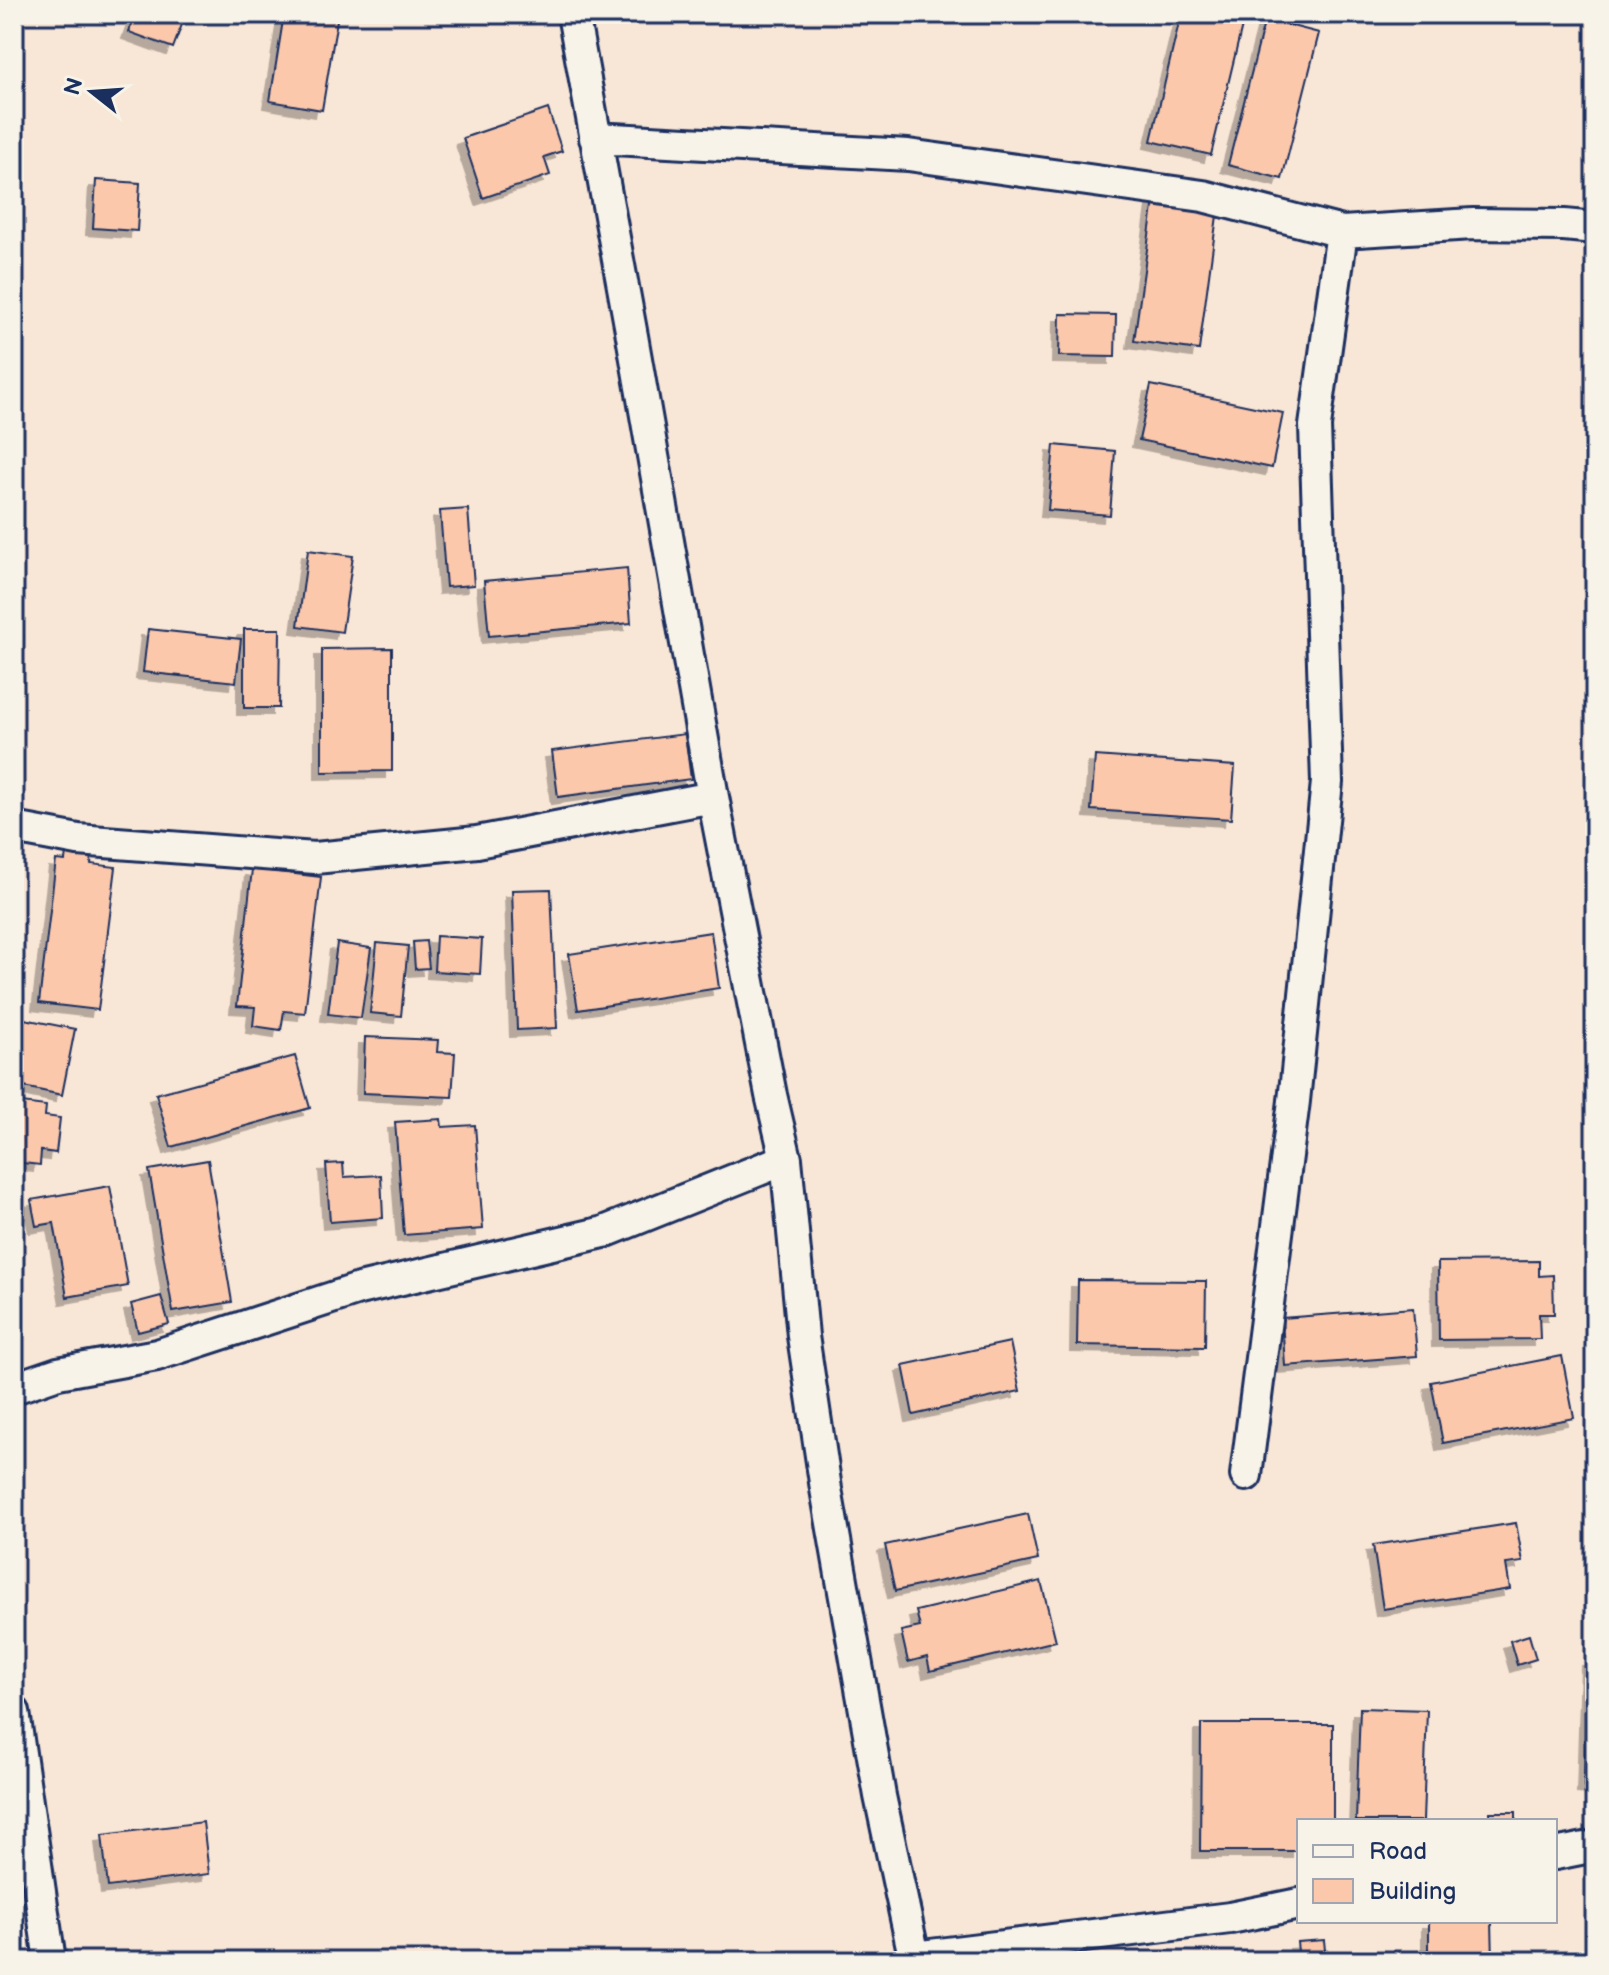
<svg xmlns="http://www.w3.org/2000/svg" width="1609" height="1975" font-family="'Balsamiq Sans',sans-serif">
  <defs>
    <filter id="shadow"><feDropShadow dx="-7" dy="7" stdDeviation="0" flood-color="#0004"/></filter>
  </defs>
  <rect width="100%" height="100%" fill="#f8e6d6"/>
  <filter id="ink" filterUnits="userSpaceOnUse"><feTurbulence type="fractalNoise" baseFrequency=".0125" numOctaves="2"/><feDisplacementMap in="SourceGraphic" scale="16" xChannelSelector="R" yChannelSelector="G"/><feConvolveMatrix kernelMatrix="1 2 1 2 8 2 1 2 1" color-interpolation-filters="sRGB"/></filter>
  <g filter="url(#ink)">
    <!-- building -->
    <path fill="#fbc8ab" stroke="#1b2f5e" stroke-width="2" filter="url(#shadow)" d="M135,14H186L173,48L129,32Z
      M284,14H338L322,110L270,101Z
      M1181,14H1190L1242,26L1211,155L1151,141Z
      M1217,14H1248L1245,23Z
      M1265,19L1319,33L1282,179L1228,165Z
      M548,109L562,151L544,157L550,175L483,198L463,138Z
      M96,180L140,183L137,231L93,228Z
      M1154,200L1218,208L1199,350L1134,341Z
      M1060,314L1116,315L1115,357L1059,356Z
      M1151,385L1283,413L1272,468L1139,440Z
      M1054,445L1115,451L1110,515L1048,510Z
      M468,509L474,585L446,587L440,511Z
      M308,550L353,556L342,632L298,626Z
      M627,568L631,623L489,636L484,581Z
      M148,629L241,639L236,682L143,672Z
      M244,629H280L279,708H244Z
      M14,633L23,636L15,669L14,668Z
      M392,648V771L322,772V649Z
      M685,734L691,779L558,797L552,751Z
      M1095,756L1235,766L1231,819L1091,810Z
      M66,853L92,856L91,864L116,867L98,1010L39,1003L56,860L65,861Z
      M252,869L321,877L305,1013L284,1011L281,1030L253,1026L255,1007L237,1006Z
      M551,889L557,1028L517,1030L512,890Z
      M711,932L719,988L578,1010L569,954Z
      M436,936L482,939L480,974L434,971Z
      M426,941L429,968L415,969L413,942Z
      M337,943L371,948L361,1018L328,1014Z
      M377,943L408,946L401,1016L370,1013Z
      M14,1017L75,1029L62,1095L14,1085Z
      M365,1037L438,1040L437,1052L455,1053L452,1097L363,1093Z
      M295,1056L310,1108L171,1147L156,1094Z
      M14,1102L46,1106L45,1116L60,1118L56,1153L41,1151L40,1165L14,1162Z
      M441,1119L442,1127L475,1125L483,1229L404,1235L395,1122Z
      M208,1160L232,1302L173,1312L149,1170Z
      M343,1163L344,1177L381,1175L383,1218L330,1222L326,1164Z
      M110,1186L128,1286L67,1297L54,1223L36,1226L31,1200Z
      M1539,1261V1276L1553,1275L1554,1314H1539L1540,1339L1439,1340L1438,1262Z
      M1078,1280L1206,1281L1205,1347L1077,1345Z
      M161,1296L169,1324L138,1332L131,1304Z
      M1413,1308L1417,1356L1285,1366L1282,1318Z
      M1010,1342L1020,1391L913,1415L903,1365Z
      M1562,1356L1574,1418L1443,1443L1431,1382Z
      M1028,1514L1038,1560L895,1591L885,1545Z
      M1516,1523L1523,1562L1506,1564L1510,1589L1383,1609L1373,1545Z
      M1041,1581L1056,1641L930,1671L927,1657L908,1662L901,1631L920,1627L916,1611Z
      M1529,1635L1536,1659L1517,1665L1510,1641Z
      M1588,1659H1595V1787L1584,1786Z
      M1360,1708L1427,1710L1423,1821H1356Z
      M1201,1724H1333V1821H1299V1851H1200Z
      M1490,1812H1516V1821H1490Z
      M203,1822L209,1874L108,1887L102,1835Z
      M1429,1921H1492L1493,1961H1429Z
      M1324,1940L1326,1961H1299L1297,1942Z"/>
    <g fill="none" stroke-linecap="round" stroke-linejoin="round">
      <!-- street casing -->
      <g stroke="#1b2f5e" stroke-width="36">
        <path id="street" d="M573,14L632,336L713,797L771,1095L786,1159L803,1336L826,1489L880,1796L915,1961
          M595,138L908,155L1203,196L1342,232L1473,224L1564,225L1595,228
          M14,828L78,840L315,858L477,842L713,797
          M14,1388L58,1373L157,1355L359,1289L604,1232L786,1159
          M1246,1475L1294,1101L1327,782L1315,426L1342,232
          M14,1712L50,1961
          M1555,1854L1595,1846
          M914,1957L1230,1918L1299,1904"/>
      </g>
      <!-- street -->
      <use href="#street" stroke="#f7f3e8" stroke-width="30"/>
    </g>
  </g>
  <!-- margin -->
  <rect width="1609" height="1975" fill="none" stroke="#f7f3e8" stroke-width="48"/>
  <rect x="24" y="24" width="1561" height="1927" fill="none" stroke="#1b2f5e" stroke-width="3" filter="url(#ink)"/>
  <!-- legend -->
  <rect x="1297" y="1819" width="260" height="104" fill="#f7f3e8" stroke="#9fa5b1" stroke-width="2"/>
  <rect x="1313" y="1845" width="40" height="12" fill="#f7f3e8" stroke="#9fa5b1" stroke-width="2"/>
  <text x="1369" y="1859" font-size="24" fill="#1b2f5e">Road</text>
  <rect x="1313" y="1879" width="40" height="24" fill="#fbc8ab" stroke="#9fa5b1" stroke-width="2"/>
  <text x="1369" y="1899" font-size="24" fill="#1b2f5e">Building</text>
  <!-- north arrow -->
  <g transform="translate(92 92) rotate(287)" stroke="#f7f3e8" stroke-width="6" paint-order="stroke">
  <path d="M0-6L14 30L0 20L-14 30Z" fill="#1b2f5e"/>
  <text y="-12" font-size="22" font-weight="bold" text-anchor="middle" fill="#1b2f5e">N</text>
  </g>
</svg>
